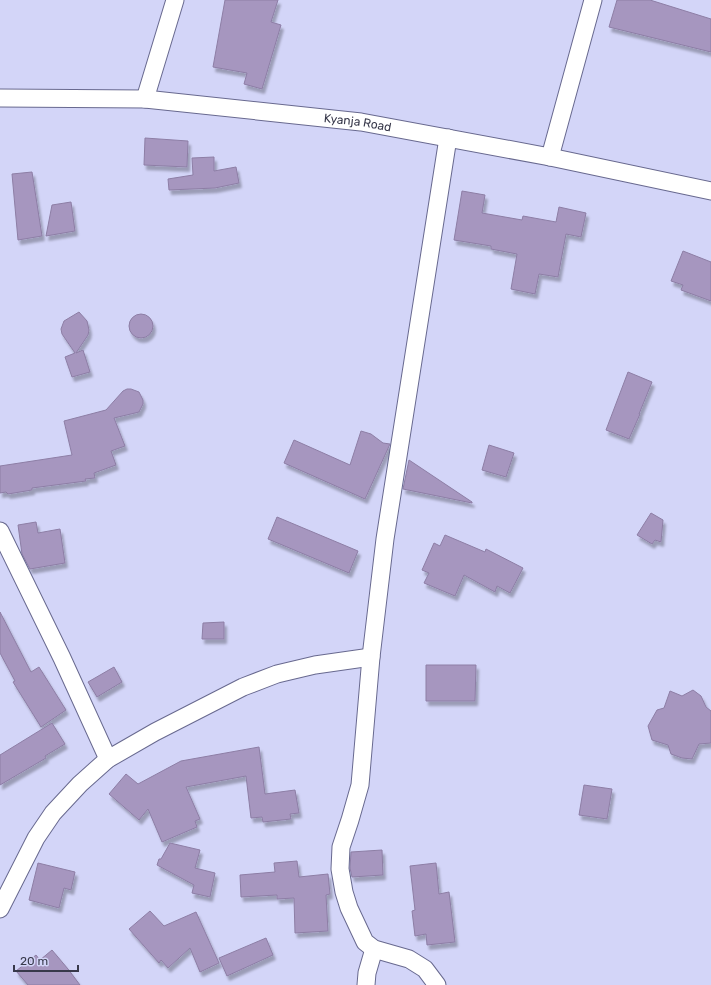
<svg xmlns="http://www.w3.org/2000/svg" width="711" height="985" font-family="Rubik,sans-serif">
  <defs>
    <filter id="shadow"><feDropShadow dx="2.5" dy="4.5" stdDeviation="1" flood-color="#0004"/></filter>
  </defs>
  <rect width="100%" height="100%" fill="#d3d5f8"/>
  <!-- building -->
  <path fill="#a696bf" stroke="#8d7ea5" filter="url(#shadow)" d="M225,0H278L271,22L281,25L262,89L244,84L247,73L213,67Z
    M617,0H650L711,19V52L609,27Z
    M145,138L188,141L187,167L144,165Z
    M214,157V171L236,167L239,183L215,188L169,190L168,179L193,175L192,158Z
    M32,172L42,236L18,240L12,174Z
    M462,191L485,195L482,213L522,220L523,216L556,222L559,207L586,213L581,237L566,234L558,277L539,274L535,294L511,289L517,254L491,249V246L454,240Z
    M71,202L75,231L46,236L52,205Z
    M683,251L711,262V301L681,290L683,285L671,281Z
    M79,312L87,321L89,330L88,335L76,353L83,350L90,372L72,377L65,357L75,353L62,334L61,329L64,321Z
    M129 326a12 12 0 1 1 24 0a12 12 0 1 1-24 0Z
    M628,372L652,382L639,414H640L629,439L606,430Z
    M127,389H131L139,392L143,400V404L139,412L135,413L114,418L125,446L111,451L116,465L94,473L95,478L85,479L86,481L32,488V490L8,494L6,492L0,493V466L72,455L64,421L106,410L123,391Z
    M361,431L371,434L383,443L390,444L365,499L284,463L294,440L350,465Z
    M489,445L514,453L506,477L482,470Z
    M409,460L472,502V503L403,489Z
    M651,513L663,520L661,542L655,540L652,544L637,535Z
    M277,517L358,551L349,573L268,539Z
    M36,522L38,533L60,529L65,563L30,569L22,554L18,525Z
    M445,535L485,552L486,549L523,568L510,593L497,586L495,592L464,575L455,596L424,583L429,573L422,570L434,543L440,546Z
    M0,612L31,672L39,667L66,710L41,727L13,682L15,681L0,653Z
    M224,622V639H202L203,623Z
    M426,665H476L475,701H426Z
    M114,667L122,682L97,697L88,682Z
    M693,690L701,696L706,707L711,711V743L699,744L692,759L682,758L671,754L668,745L652,740L648,726L657,710L664,708L670,691L682,696Z
    M52,723L65,744L45,756L46,758L0,785V755Z
    M259,747L265,794L295,790L299,813L290,814L291,819L263,822L262,817L251,818L246,776L186,787L200,819L195,821L197,827L162,842L148,809L139,820L109,794L126,774L138,784L181,761Z
    M584,785L612,789L607,819L579,815Z
    M170,843L200,850L195,868L215,873L210,897L192,893L194,885L157,865L159,859H161Z
    M382,850L383,875L352,877L350,868L351,852Z
    M297,861L299,877L328,874L330,894L326,895L328,931L295,933L294,898L277,899V895L241,897L240,875L275,872L274,863Z
    M38,863L75,872L71,890L64,888L59,908L29,900Z
    M436,863L439,894L449,892L455,942L427,945L426,934L415,936L412,911L415,910L410,866Z
    M150,911L164,926L196,912L219,963L200,972L190,948L168,968L161,960L159,963L129,929Z
    M266,938L273,955L227,976L219,958Z
    M52,950L68,969L80,985H28L16,971L36,955L40,960Z"/>
  <g fill="none" stroke-linecap="round" stroke-linejoin="round">
    <!-- street casing -->
    <g stroke="#68698f" stroke-width="19">
      <g id="street">
        <path id="s1" d="M0,98L145,99L361,122L550,157L711,191"/>
        <path d="M145,99L175,0"/>
        <path d="M550,157L593,0"/>
        <path d="M0,531L62,658L108,759"/>
        <path d="M0,909L36,838L53,813L80,784L108,759L155,732L243,687L277,674L315,665L371,657"/>
        <path d="M366,985L367,973L374,949"/>
        <path d="M437,985L425,969L409,959L374,949L365,942L349,908L344,892L340,869L341,847L350,820L360,785L371,657L385,539L448,138"/>
      </g>
    </g>
    <!-- street -->
    <use href="#street" stroke="#fff" stroke-width="17"/>
  </g>
  <g text-anchor="middle" stroke-width="3.5" stroke-linejoin="round" paint-order="stroke">
    <!-- street labels -->
    <g font-size="12" fill="#38394b" stroke="#d3d5f8">
      <text dy="4" stroke="none"><textPath href="#s1" startOffset="359">Kyanja Road</textPath></text>
    </g>
  </g>
  <!-- scale -->
  <path d="M14 965v6h64v-6" fill="none" stroke="#38394b" stroke-width="2"/>
  <text x="20" y="965" font-size="12" fill="#38394b" stroke="#d3d5f8" stroke-width="3" paint-order="stroke">20 m</text>
</svg>
